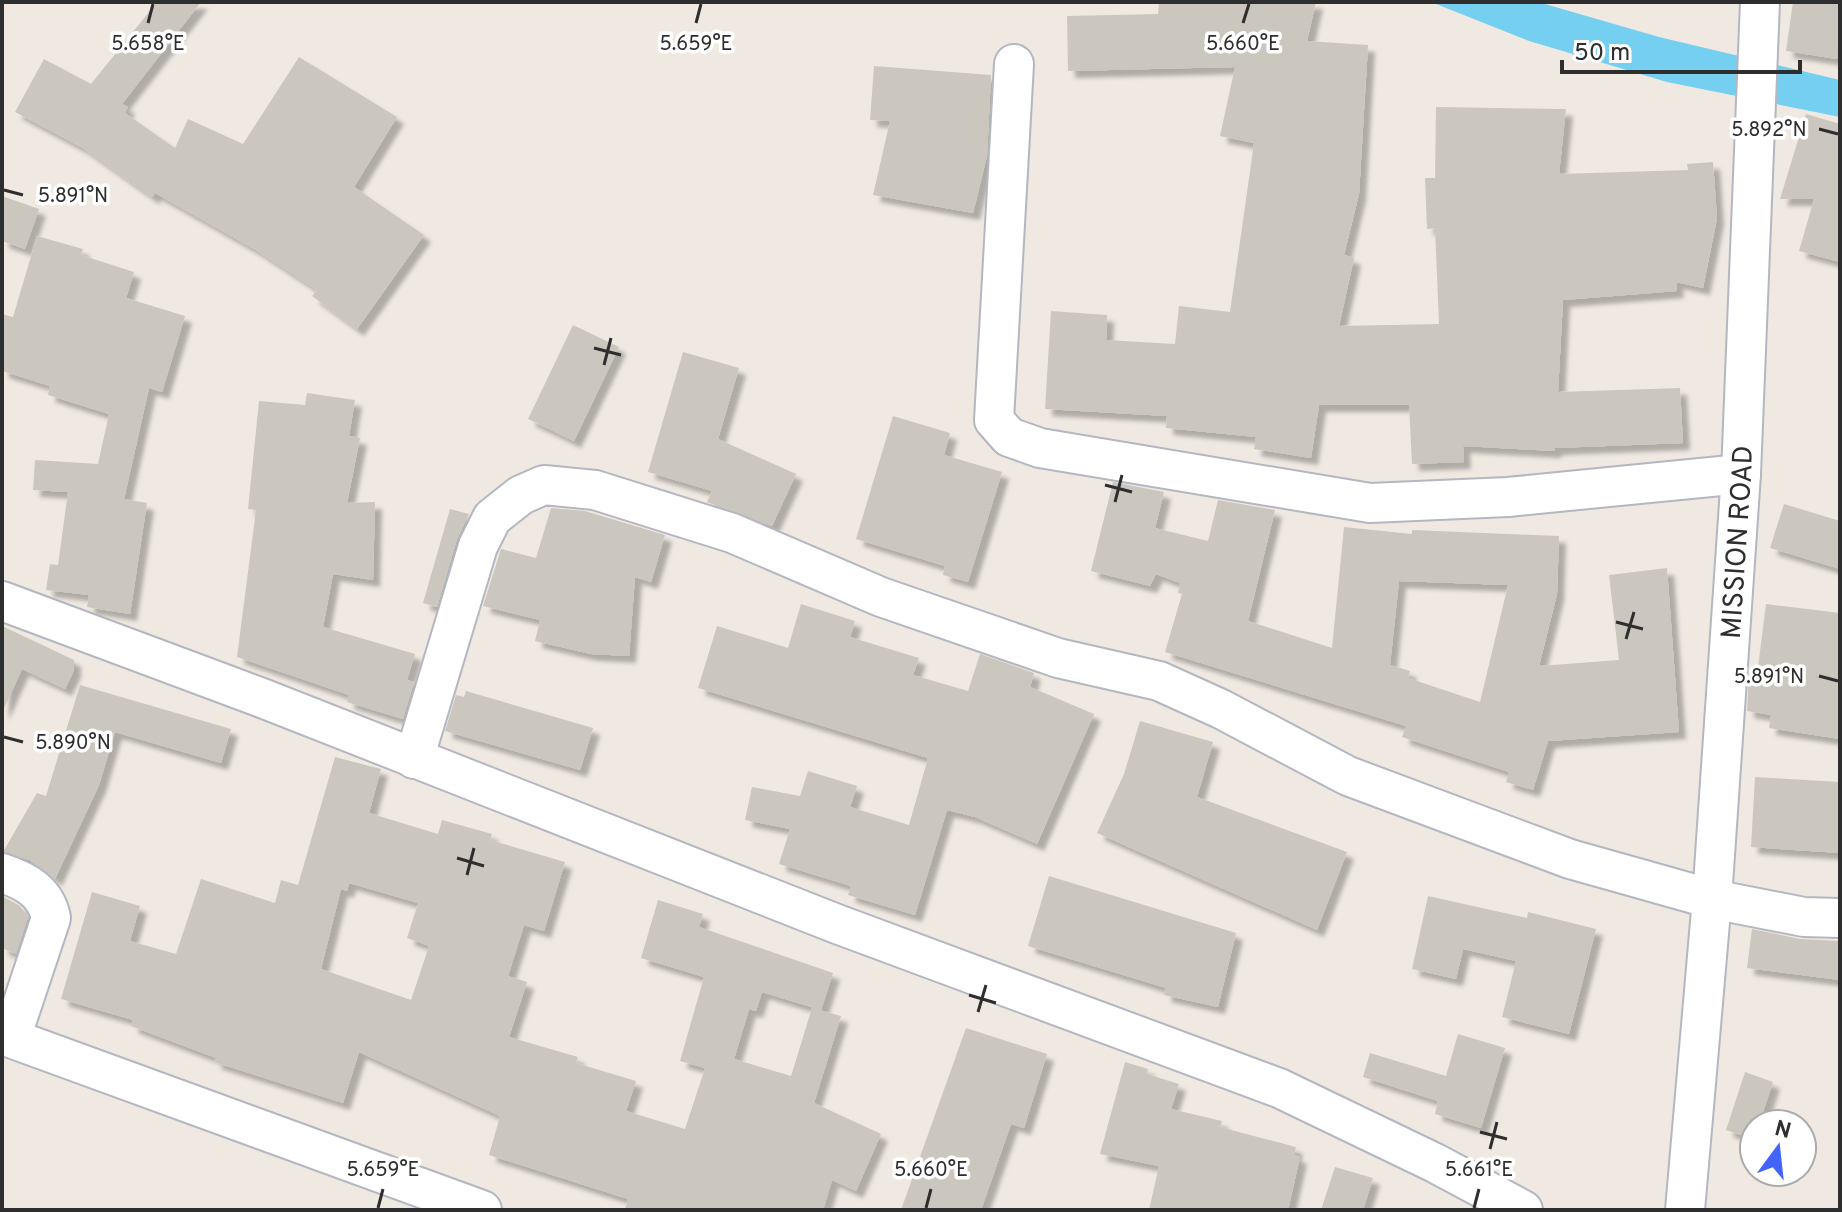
<svg xmlns="http://www.w3.org/2000/svg" width="1842" height="1212" font-family="Overpass,sans-serif">
  <defs>
    <filter id="shadow"><feDropShadow dx="7" dy="7" stdDeviation="2" flood-color="#0004"/></filter>
  </defs>
  <rect width="100%" height="100%" fill="#efe9e1"/>
  <!-- water -->
  <path fill="#75cff0" d="M1431,2H1538L1659,37L1840,80V117L1667,82L1529,41Z"/>
  <!-- building -->
  <path fill="#cbc7bf" fill-rule="evenodd" filter="url(#shadow)" d="M157,2H201L122,104L128,107L125,113L175,148L188,119L243,144L299,57L397,117L354,187L424,235L357,329L312,296L317,290L256,250L155,193L152,197L83,148L15,112L44,59L91,84Z
    M1159,2H1316L1307,41L1368,45L1359,194L1344,255L1354,258L1339,326L1439,324L1435,228L1427,229L1425,178H1435L1436,107L1566,109L1559,174L1688,170L1687,164L1713,162L1717,218L1703,288L1676,282L1677,291L1563,300L1558,392L1680,388L1683,443L1555,448L1554,451L1463,446L1464,462L1412,464L1409,405H1319L1311,458L1254,449L1256,437L1166,428L1167,416L1045,409L1051,311L1107,315L1106,340L1175,344L1179,306L1230,312L1254,143L1220,136L1235,67L1068,71L1067,16L1158,14Z
    M1793,2H1840L1837,59L1786,51Z
    M874,66L991,75L987,156L973,213L873,195L890,121L870,120Z
    M1806,114L1840,124V262L1799,251L1814,199H1780Z
    M2,196L39,209L25,249L2,241Z
    M37,236L83,249L81,255L134,272L126,298L185,316L162,392L149,388L124,499L147,503L130,614L87,607L89,595L46,590L50,564L58,565L68,492L33,490L35,460L98,464L109,414L48,395L50,386L2,371V314L13,317Z
    M573,325L619,347L574,441L528,419Z
    M683,352L739,368L718,439L796,474L772,526L707,502L712,491L648,472Z
    M307,393L355,400L349,436L360,438L347,503L375,502L373,580L333,574L323,627L415,654L407,680L414,682L403,719L347,702L349,695L237,657L256,510L248,509L259,401L305,405Z
    M893,416L950,433L944,455L1002,472L968,582L943,575L945,566L856,539Z
    M1113,482L1164,492L1155,528L1208,541L1218,500L1275,510L1248,621L1332,648L1344,527L1412,534V530L1559,536L1557,594L1539,666L1619,660L1609,575L1667,568L1679,732L1548,741L1533,790L1506,782L1509,772L1402,737L1406,726L1165,652L1182,594L1178,593L1180,583L1156,574L1150,586L1091,571ZM1399,581L1508,585L1480,702L1408,678L1410,671L1390,665Z
    M1784,504L1840,521V569L1770,548Z
    M551,508L585,511L665,535L651,582L635,577L629,656L591,654L535,641L540,620L483,606L501,549L536,558Z
    M450,509L469,514L457,539L437,607L423,603Z
    M801,604L855,621L850,637L919,658L913,675L968,691L980,654L1034,673L1030,687L1094,714L1037,844L975,817L947,810L915,915L848,895L851,886L779,864L790,829L745,820L752,787L800,796L808,771L857,786L850,807L909,825L928,758L698,688L717,626L788,648Z
    M1766,604L1840,613V739L1769,728L1771,715L1747,711L1749,674L1757,675Z
    M2,626L74,660V670L65,689L22,669L2,713Z
    M80,685L231,729L221,763L115,732L99,785L55,879L30,860L3,852L37,793L46,796Z
    M466,691L593,728L580,770L445,731L456,695L464,697Z
    M1140,721L1213,742L1197,797L1347,852L1317,930L1097,833L1124,774Z
    M335,757L381,769L369,813L438,834L442,820L492,834L490,840L565,862L544,931L524,925L508,976L527,982L509,1037L578,1057L576,1063L636,1081L626,1111L685,1129L705,1068L680,1061L704,977L641,958L658,900L703,914L699,927L833,973L821,1010L762,992L756,1011L749,1009L734,1059L791,1076L812,1008L841,1016L814,1103L881,1134L856,1191L832,1180L823,1210H625L628,1199L489,1155L500,1116L359,1052L343,1103L214,1062L216,1058L131,1026L133,1020L61,999L92,892L140,906L130,941L176,954L201,879L275,903L281,880L298,885ZM349,883L418,903L407,938L429,946L411,1000L321,969L341,889L347,891Z
    M1755,777L1840,782V853L1751,847Z
    M1049,876L1236,933L1218,1007L1164,995L1166,988L1028,946Z
    M2,896L20,906L28,917L16,954L2,948Z
    M1428,896L1527,918L1528,912L1596,929L1569,1034L1502,1017L1516,961L1463,949L1456,979L1412,969Z
    M1752,929L1800,939L1840,941V980L1747,968Z
    M966,1028L1047,1054L1024,1128L1011,1124L981,1210H901Z
    M1458,1034L1505,1048L1481,1128L1435,1114L1438,1101L1363,1077L1370,1053L1446,1076Z
    M1125,1062L1148,1069L1147,1074L1179,1084L1171,1109L1222,1121L1220,1127L1296,1147L1294,1155L1300,1157L1288,1210H1149L1159,1166L1100,1154Z
    M1745,1072L1773,1082L1759,1124H1754V1139L1726,1130Z
    M1335,1167L1373,1178L1363,1210H1321Z"/>
  <g fill="none" stroke-linecap="round" stroke-linejoin="round">
    <!-- minor casing -->
    <g stroke="#b4b7c1" stroke-width="42">
      <g id="minor">
        <path d="M1014,64L994,420L1009,437L1040,448L1370,503L1508,497L1741,474"/>
        <path d="M2,601L262,698L837,924L1279,1088L1435,1163L1523,1210"/>
        <path d="M414,759L478,546L492,518L521,495L544,485L595,490L732,533L881,597L1058,658L1159,681L1221,709L1348,776L1570,859L1712,899L1804,917L1840,918"/>
        <path d="M2,873C26,881 46,892 51,918L11,1038"/>
        <path d="M2,1035L482,1210"/>
        <path id="s1" d="M1685,1210L1712,899L1741,474L1760,2"/>
      </g>
    </g>
    <!-- minor -->
    <use href="#minor" stroke="#fff" stroke-width="38"/>
  </g>
  <!-- ticks -->
  <path fill="none" stroke="#2e2e2e" stroke-width="3" d="M148,23L153,4M696,23L701,4M1243,23L1249,4M1819,129L1838,134M4,190L23,195M594,348L621,355M604,365L611,338M1105,485L1132,492M1115,502L1122,475M1616,622L1643,629M1626,639L1634,612M1819,676L1838,681M4,737L23,742M457,858L484,866M467,875L474,848M969,995L996,1003M978,1012L986,985M1480,1132L1507,1139M1490,1149L1497,1122M378,1208L383,1189M926,1208L931,1189M1474,1208L1479,1189"/>
  <g text-anchor="middle" stroke-width="7" stroke-linejoin="round" paint-order="stroke">
    <!-- street labels -->
    <g font-size="28" fill="#2e2e2e" stroke="#fff">
      <text dy="10" stroke="none"><textPath href="#s1" startOffset="670">MISSION ROAD</textPath></text>
    </g>
  </g>
  <g font-size="20" text-anchor="middle" fill="#2e2e2e" stroke="#fff" stroke-width="7" stroke-linejoin="round" paint-order="stroke">
    <text x="148" y="50">5.658°E</text>
    <text x="1243" y="50">5.660°E</text>
    <text x="696" y="50">5.659°E</text>
    <text x="1769" y="136">5.892°N</text>
    <text x="73" y="202">5.891°N</text>
    <text x="1769" y="683">5.891°N</text>
    <text x="73" y="749">5.890°N</text>
    <text x="383" y="1176">5.659°E</text>
    <text x="931" y="1176">5.660°E</text>
    <text x="1479" y="1176">5.661°E</text>
  </g>
  <!-- border -->
  <rect width="1842" height="1212" fill="none" stroke="#2e2e2e" stroke-width="8"/>
  <!-- north arrow -->
  <g transform="translate(1778 1148) rotate(15)"><circle r="38" fill="#ffffff" stroke="#ababab" stroke-width="2"/>
  <path d="M0-6L14 30L0 20L-14 30Z" fill="#4264fb"/>
  <text y="-12" font-size="22" font-weight="bold" text-anchor="middle" fill="#2e2e2e">N</text>
  </g>
  <!-- scale -->
  <path d="M1562 60v12h238v-12" fill="none" stroke="#2e2e2e" stroke-width="4"/>
  <text x="1574" y="60" font-size="24" fill="#2e2e2e" stroke="#ffffff" stroke-width="6" paint-order="stroke">50 m</text>
</svg>
